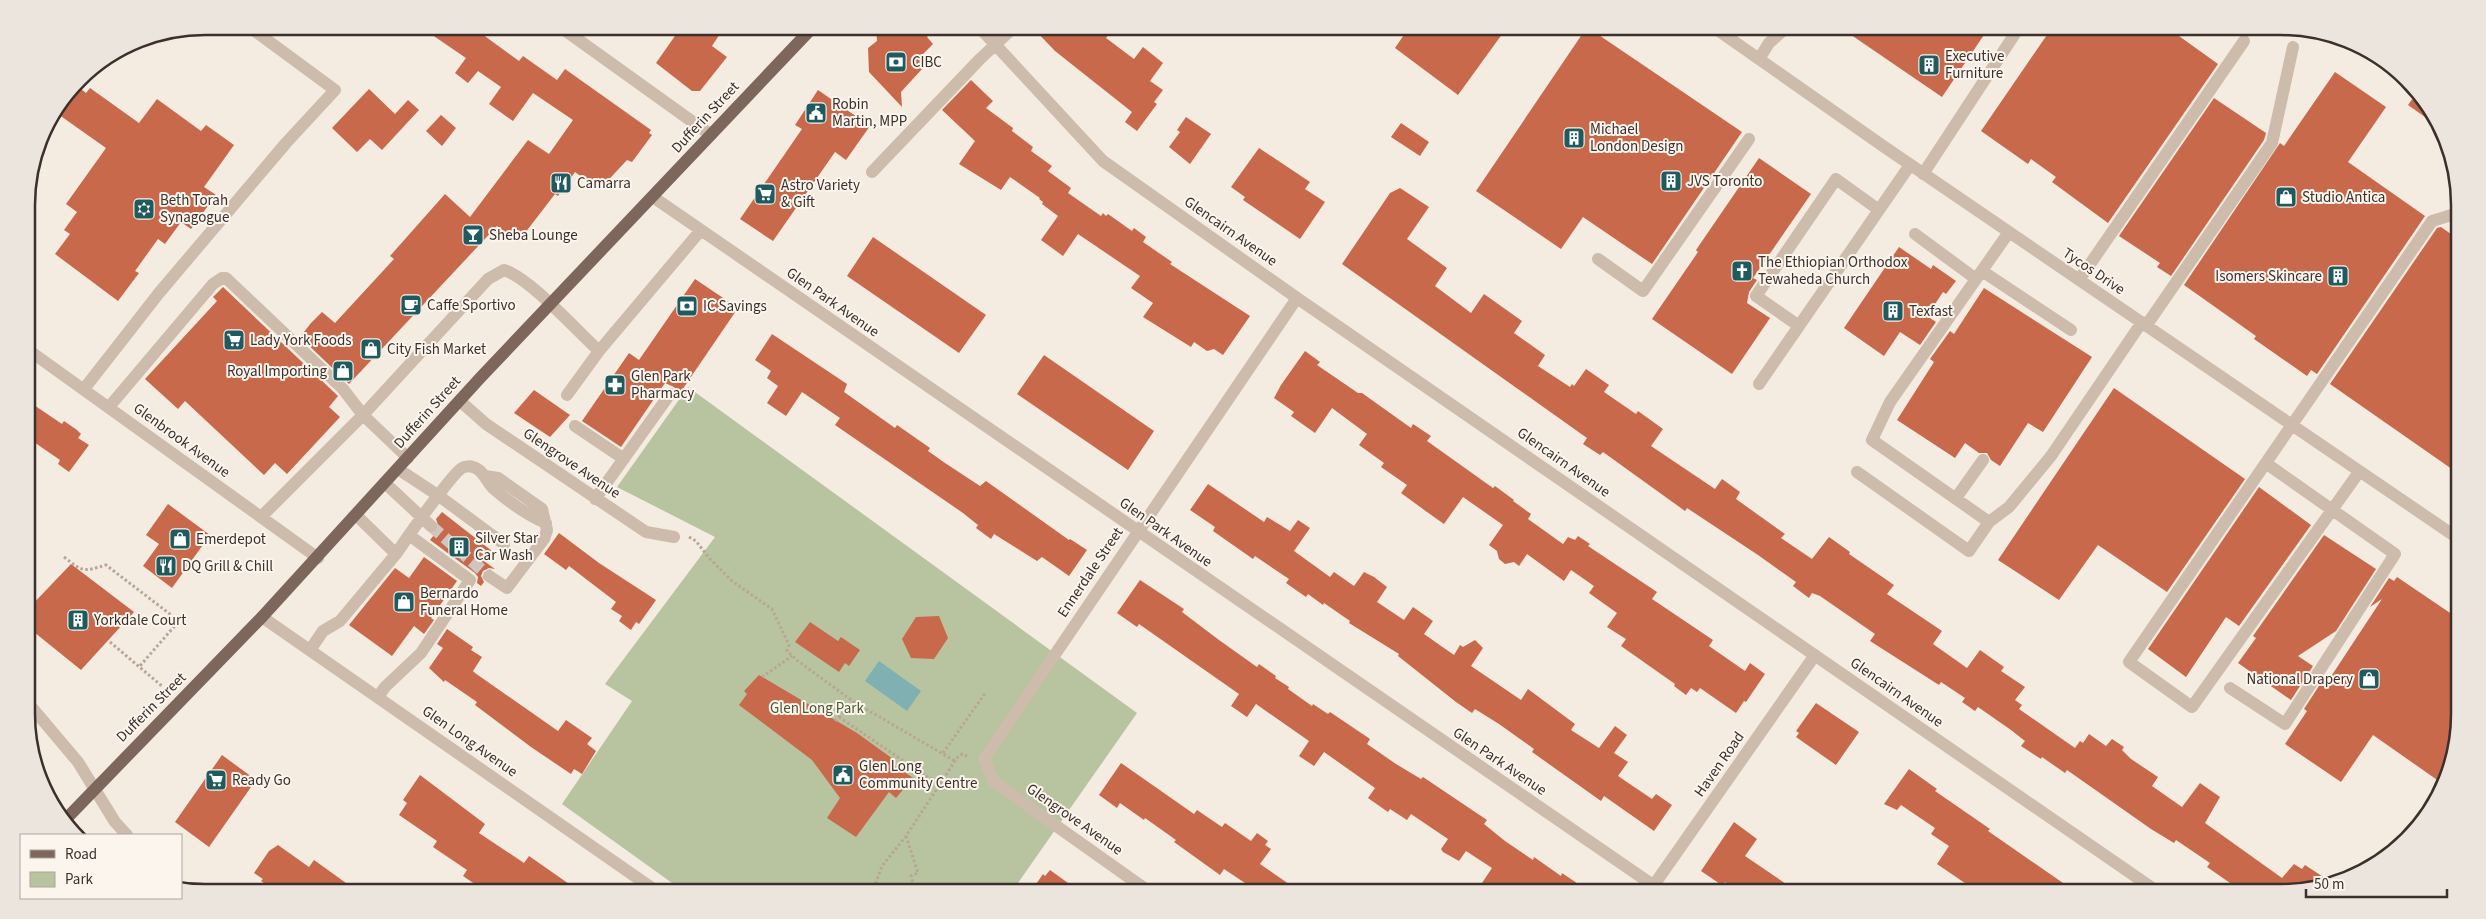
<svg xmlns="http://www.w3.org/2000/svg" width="2486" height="919" font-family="'Source Sans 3',sans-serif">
  <rect width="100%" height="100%" fill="#f4ebe1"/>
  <!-- green -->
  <path fill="#b8c4a0" d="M688,387L1137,713L1011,893H686L562,804L632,701L605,684L715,537L617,487Z"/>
  <!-- water -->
  <path fill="#7fb0b2" d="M879,661L921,691L907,711L865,681Z"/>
  <!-- building -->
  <path fill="#c8694b" d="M419,26H487L482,34L519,61L523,56L557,80L565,69L651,130L649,133L652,135L632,162L627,160L599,190L575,172L558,196L555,194L518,242L497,226L349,384L300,337L311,323L322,312L335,323L394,259L390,256L445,194L470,217L528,140L549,154L573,120L533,93L513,121L489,104L501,87L478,71L468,83L455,73L466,58Z
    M682,26H725L712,46L727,57L700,91H692L656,63Z
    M876,26H937L927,37L933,44L923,54L922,69L901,92L902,107L869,72L868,48L877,41Z
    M1031,26H1115L1106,38L1134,59L1143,47L1163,63L1150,81L1163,90L1154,102L1157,104L1137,131L1125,122L1132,112L1055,51Z
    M1410,26H1508L1458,95L1395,48Z
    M1838,26H1990L1942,97Z
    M2053,26H2165L2218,64L2108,223L2052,182L2056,177L2031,159L2028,164L1981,131Z
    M1587,27L1742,132L1652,264L1583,217L1561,249L1476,191Z
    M2335,72L2386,107L2348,162L2425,216L2317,374L2311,370L2307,376L2254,339L2256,336L2184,285L2280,143L2284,146Z
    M971,80L993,101L986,108L1013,128L1012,131L1033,147L1031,151L1052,166L1048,171L1071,188L1068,193L1101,216L1103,213L1106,216L1108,214L1132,231L1134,228L1146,237L1143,242L1172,262L1170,264L1250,316L1223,355L1214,349L1207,351L1194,342L1191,347L1143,317L1153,303L1131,288L1140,276L1078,234L1063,256L1041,240L1058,216L1042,204L1043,202L1039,199L1040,198L1010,177L1001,190L959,164L975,141L942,110Z
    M76,85L86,93L90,88L139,123L157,99L201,131L206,125L234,145L204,187L216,195L191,229L181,222L165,244L158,239L135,271L139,273L118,301L55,254L70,234L64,230L77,212L66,204L106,148L55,112Z
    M369,89L395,114L408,100L419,110L382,150L370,139L357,152L332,128Z
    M818,90L870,126L846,160L835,152L773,241L740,219L802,129L795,125Z
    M2418,91L2441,126L2442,129L2408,105Z
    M2214,98L2266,133L2264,140L2171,276L2157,267L2160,263L2119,236Z
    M441,115L456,128L442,146L426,131Z
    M1186,117L1211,134L1190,164L1169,147L1180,132L1177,130Z
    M1401,123L1429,142L1420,156L1391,137Z
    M1259,148L1310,182L1305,189L1325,202L1300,239L1243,200L1245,197L1231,187Z
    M1759,158L1811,194L1753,278L1757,280L1749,292L1747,303L1770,318L1732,374L1652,319L1698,252L1696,250Z
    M1400,188L1429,207L1407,239L1447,268L1435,286L1471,313L1484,294L1522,321L1514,333L1545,355L1538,366L1570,387L1572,384L1574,386L1586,369L1609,385L1604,392L1636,414L1638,411L1663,429L1651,446L1715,489L1722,479L1740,492L1736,499L1785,534L1781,538L1812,559L1829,537L1850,552L1849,554L1894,585L1887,594L1942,631L1933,644L1967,668L1980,650L2004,667L2001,671L2025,687L2015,700L2022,705L2019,709L2075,748L2080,741L2083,743L2089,734L2106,746L2112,739L2124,747L2122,750L2131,759L2158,777L2152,786L2182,807L2200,783L2220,797L2205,823L2282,878L2294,864L2302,869L2305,865L2334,884L2293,892H2243L2207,867L2210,863L2176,840L2174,843L2151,829L2067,770L2065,773L2042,757L2041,759L2021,746L2025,741L2011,730L1978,707L1975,711L1962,702L1965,698L1941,682L1939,685L1870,641L1875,634L1820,596L1812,593L1809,598L1793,586L1796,582L1758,555L1687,508L1685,511L1603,452L1600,455L1583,444L1587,438L1342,264L1390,193Z
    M2441,227L2458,239L2459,474L2330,384L2437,228Z
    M873,237L986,315L959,353L847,276Z
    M1899,247L1931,269L1933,265L1956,281L1946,294L1943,292L1927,316L1936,322L1920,345L1900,332L1884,356L1844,328Z
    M695,279L738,308L680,393L674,387L665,383L621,447L582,421L629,353L639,360Z
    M223,287L338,396L329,407L340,417L287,474L275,463L264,475L185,401L178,409L145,379L217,301L213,297Z
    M1984,288L2092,357L2043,432L2028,423L2000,466L1991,460L1987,453H1979L1965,443L1955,458L1897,420L1934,362L1930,359L1950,331L1954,334Z
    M772,334L847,384L844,392L895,428L897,425L930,448L928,451L945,463L980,486L986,481L1069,540L1070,539L1087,550L1069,576L1042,557L1037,561L994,534L991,539L976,528L978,525L963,513L835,425L840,418L802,392L786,416L767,403L778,386L767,378L771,371L755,360Z
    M1305,351L1320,362L1317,365L1358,393H1362L1411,428L1413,424L1431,436L1427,441L1493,488L1495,486L1514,500L1513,501L1531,514L1528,519L1563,544L1568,537L1575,540L1578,536L1590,544L1588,546L1657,592L1652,599L1713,640L1709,646L1745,671L1750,663L1765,674L1746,702L1744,701L1736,713L1700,688L1697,692L1691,688L1686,695L1674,686L1675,684L1621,646L1626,639L1607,627L1617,613L1589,593L1594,586L1571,570L1564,581L1527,554L1519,566L1514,562L1505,564L1499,559L1497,551L1489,545L1503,525L1463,497L1444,524L1427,512L1401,493L1407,485L1381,467L1384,463L1359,445L1367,434L1332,408L1315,433L1291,416L1294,412L1274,398L1281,385Z
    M1044,355L1154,431L1128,470L1017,394Z
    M2114,388L2245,479L2167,592L2098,545L2059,600L1998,560Z
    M534,390L570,415L550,437L514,413Z
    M28,401L62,424L64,421L77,430L81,434L78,438L89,445L69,472L58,464L60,460L28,438Z
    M1208,484L1264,522L1267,517L1290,531L1298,520L1310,528L1294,551L1330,577L1334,572L1354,586L1364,572L1374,577L1387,587L1377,602L1404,620L1413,607L1433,621L1424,634L1454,655L1460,645L1463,647L1475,640L1483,648L1471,666L1521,700L1528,689L1575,724L1571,730L1599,748L1615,726L1627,735L1614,753L1628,762L1618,776L1652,799L1656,794L1672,805L1654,831L1604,796L1601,801L1532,752L1534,749L1499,724L1475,709L1472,713L1456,702L1398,656L1399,654L1349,623L1350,621L1324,603L1323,605L1308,594L1306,597L1286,583L1289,579L1255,556L1253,559L1213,531L1215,527L1190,510Z
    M2259,487L2311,525L2239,626L2226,617L2186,677L2148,649Z
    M168,504L210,535L172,588L143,566L159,544L146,535Z
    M442,512L492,551L484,561L495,569L489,568L483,571L481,576L484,582L481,586L477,583L478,577L475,573L430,540L434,535L432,534L439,528L436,519Z
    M559,533L599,563L656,600L639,624L636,622L631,630L619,621L622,616L611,609L616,602L569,566L566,570L544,554Z
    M2324,535L2376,569L2336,631L2298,656L2313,666L2291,700L2238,663L2256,638L2253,636Z
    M424,557L457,581L431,618L434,620L424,634L414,626L392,656L349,625L395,568L409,578Z
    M71,564L134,612L81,670L29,628V608Z
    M2397,577L2459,619L2460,714L2450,771L2443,784L2373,735L2341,782L2285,744L2307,711L2304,709L2326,675L2330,678L2382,599L2370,607L2389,578L2394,581Z
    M1140,580L1184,609L1182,612L1219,640L1257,667L1259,664L1276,676L1275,678L1289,687L1288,689L1312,706L1313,704L1328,714L1330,712L1370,739L1367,744L1396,764L1421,779L1423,777L1487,820L1484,824L1505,841L1533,860L1534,857L1561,876L1562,873L1590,892L1480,893L1486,885L1482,883L1492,868L1466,851L1459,861L1443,852L1441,849L1448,839L1411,814L1407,820L1390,809L1388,812L1368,798L1375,788L1324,752L1314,766L1299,756L1309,741L1256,704L1247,717L1231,706L1239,694L1139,624L1137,627L1117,613Z
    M939,616L948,638L934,659L911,658L902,639L916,617Z
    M810,622L838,641L841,637L860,650L849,666L845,663L839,672L795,642Z
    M447,629L473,647L471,650L482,657L473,671L475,673L558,731L566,720L592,738L587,744L596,751L582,774L574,769L571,774L531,747L475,705L477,702L445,680L444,682L429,668L443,648L437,644Z
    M759,675L857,733L893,759L890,762L913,778L896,798L889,792L856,837L827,818L840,798L812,760L739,705L747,694L744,691Z
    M1816,703L1859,732L1836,765L1796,737L1799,733L1796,731Z
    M222,755L256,780L209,847L175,822Z
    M1121,763L1194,814L1197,810L1222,827L1225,823L1251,841L1257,833L1268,841L1265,845L1271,849L1260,864L1302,893H1260L1224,869L1220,875L1174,842L1176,840L1145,818L1144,820L1120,803L1117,808L1099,795Z
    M1909,769L1937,789L1935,791L1990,829L1988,831L2076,892H1978L1937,864L1949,846L1931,834L1935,828L1901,805L1897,810L1884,804Z
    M420,775L485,824L479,833L524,863L529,856L582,893H488L463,876L467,870L433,847L437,841L399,815L407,803L403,800Z
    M1734,822L1757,839L1745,856L1798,892H1738L1725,882L1723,886L1701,871Z
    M278,845L309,867L314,860L360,893H278L261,881L263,879L254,873L269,851Z
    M1050,870L1082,893H1030L1043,874L1045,876Z"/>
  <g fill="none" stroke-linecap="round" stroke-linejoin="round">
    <!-- minor-tunnel -->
    <path stroke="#cfc6bd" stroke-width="12" stroke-dasharray="12 6" stroke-linecap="butt" d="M431,526L489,576"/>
    <!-- path -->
    <path stroke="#b9a596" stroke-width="3" stroke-dasharray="2.5 2.5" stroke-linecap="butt" d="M689,537L696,541L709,558L732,581L772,609L789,645L787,651L798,661L854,702L955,761
      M64,557C83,572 83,572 106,565L179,621L139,667
      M110,642L163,687
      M762,677L792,656
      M839,717L939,785
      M835,721L854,702
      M943,753L986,692
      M906,836L918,873L911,876L916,893
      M872,893L882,866L906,836L957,758L962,754L969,757"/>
    <!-- minor -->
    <path stroke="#cdbbac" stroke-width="12" d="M559,26L711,135
      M978,26L1103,161L1297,298L2158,892
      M1712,26L1883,146L2459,539
      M1759,59L1769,43L1788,26
      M872,172L980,59L1015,26
      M1923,174L2020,26
      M653,197L1663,892
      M1915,234L1976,279
      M1598,259L1643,291L1749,139
      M1982,271L2071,330
      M2079,280L2244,41
      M1799,326L1756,296L1836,179L1879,210
      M2146,326L2272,143L2293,47
      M27,349L318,558
      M599,351L701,230
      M1759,384L1910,165
      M84,389L159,293L286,143L335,90L248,26
      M460,401L486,424L646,532L674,537
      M109,407L213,284L222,278H226L343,389L363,415L408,458
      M575,426L624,459
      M398,469L439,496L504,544
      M1857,472L1969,551L1989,522L1872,440L1890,402L2009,232
      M2359,472L2192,707L2129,662L2432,221L2458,213
      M485,476L498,478L542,509L547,530L544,539L507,588L489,576
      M385,483L431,526
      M1956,498L1983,460
      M595,499L670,394
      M356,515L396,554L409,535L470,580L421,653L385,687L378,697
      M261,517L363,415L488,279L504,270C530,278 577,331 599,351L567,395
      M1989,522L2009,507L2051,456L2142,322
      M409,535C416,525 454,472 462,468C465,466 470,466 473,467C484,470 486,482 494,489C509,502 527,515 546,523
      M262,617L659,893
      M310,650L323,631L340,621L396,554
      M2230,688L2285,724L2395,554L2267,464
      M29,704L78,762L115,822L127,835
      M181,888L182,889
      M1649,892L1815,655
      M1151,893L993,781L984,759L1297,298"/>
    <!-- major -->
    <path stroke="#7d675c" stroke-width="12" d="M65,820L262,617L481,377L814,26"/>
  </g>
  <!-- icons -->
  <defs>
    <g id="bank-square" transform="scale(1.125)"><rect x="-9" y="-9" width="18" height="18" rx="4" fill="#1f5a5e" stroke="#fbf5ee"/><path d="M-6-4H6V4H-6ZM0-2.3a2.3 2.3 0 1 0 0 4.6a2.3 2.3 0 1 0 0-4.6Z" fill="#fff"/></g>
    <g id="building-square" transform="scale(1.125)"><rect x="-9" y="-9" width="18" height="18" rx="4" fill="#1f5a5e" stroke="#fbf5ee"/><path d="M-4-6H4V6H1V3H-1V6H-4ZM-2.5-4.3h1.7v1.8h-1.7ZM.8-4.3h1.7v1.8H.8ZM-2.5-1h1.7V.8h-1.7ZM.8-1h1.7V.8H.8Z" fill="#fff"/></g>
    <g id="civic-square" transform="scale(1.125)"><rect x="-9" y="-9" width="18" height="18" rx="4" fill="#1f5a5e" stroke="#fbf5ee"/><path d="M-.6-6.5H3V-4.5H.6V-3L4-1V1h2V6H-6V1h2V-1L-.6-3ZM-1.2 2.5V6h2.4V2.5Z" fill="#fff"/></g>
    <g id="restaurant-square" transform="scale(1.125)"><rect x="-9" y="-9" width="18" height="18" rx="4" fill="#1f5a5e" stroke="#fbf5ee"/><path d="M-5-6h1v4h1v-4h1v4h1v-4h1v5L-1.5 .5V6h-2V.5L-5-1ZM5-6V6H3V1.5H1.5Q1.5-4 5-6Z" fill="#fff"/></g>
    <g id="supermarket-square" transform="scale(1.125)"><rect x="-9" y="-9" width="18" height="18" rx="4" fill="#1f5a5e" stroke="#fbf5ee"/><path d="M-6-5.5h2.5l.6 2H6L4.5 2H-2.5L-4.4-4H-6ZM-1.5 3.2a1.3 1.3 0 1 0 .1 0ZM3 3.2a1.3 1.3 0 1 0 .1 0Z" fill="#fff"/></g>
    <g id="shop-square" transform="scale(1.125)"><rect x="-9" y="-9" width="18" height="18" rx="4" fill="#1f5a5e" stroke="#fbf5ee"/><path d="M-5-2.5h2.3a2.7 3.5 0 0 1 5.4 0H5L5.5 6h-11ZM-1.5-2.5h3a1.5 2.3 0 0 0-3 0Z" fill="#fff"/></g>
    <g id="synagogue-square" transform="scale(1.125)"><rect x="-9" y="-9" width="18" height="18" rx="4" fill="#1f5a5e" stroke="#fbf5ee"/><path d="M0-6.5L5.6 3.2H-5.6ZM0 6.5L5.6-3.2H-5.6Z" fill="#fff"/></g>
    <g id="bar-square" transform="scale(1.125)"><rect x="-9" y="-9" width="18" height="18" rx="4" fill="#1f5a5e" stroke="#fbf5ee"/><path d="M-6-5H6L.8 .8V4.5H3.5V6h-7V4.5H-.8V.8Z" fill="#fff"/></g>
    <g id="church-square" transform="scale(1.125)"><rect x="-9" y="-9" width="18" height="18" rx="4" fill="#1f5a5e" stroke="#fbf5ee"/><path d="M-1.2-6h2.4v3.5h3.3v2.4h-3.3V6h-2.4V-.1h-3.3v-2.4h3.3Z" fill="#fff"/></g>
    <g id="cafe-square" transform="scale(1.125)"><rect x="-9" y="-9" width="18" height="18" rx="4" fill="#1f5a5e" stroke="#fbf5ee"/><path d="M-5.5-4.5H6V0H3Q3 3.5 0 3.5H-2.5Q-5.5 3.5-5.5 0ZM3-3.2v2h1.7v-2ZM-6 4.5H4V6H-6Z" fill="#fff"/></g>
    <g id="pharmacy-square" transform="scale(1.125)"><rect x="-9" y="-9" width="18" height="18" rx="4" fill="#1f5a5e" stroke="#fbf5ee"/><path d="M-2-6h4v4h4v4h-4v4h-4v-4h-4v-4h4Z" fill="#fff"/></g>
  </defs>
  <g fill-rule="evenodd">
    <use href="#bank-square" x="896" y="62"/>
    <use href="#building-square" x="1929" y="65"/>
    <use href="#civic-square" x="816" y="113"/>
    <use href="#building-square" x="1574" y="138"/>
    <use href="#building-square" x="1671" y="181"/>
    <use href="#restaurant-square" x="561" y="183"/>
    <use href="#supermarket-square" x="765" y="194"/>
    <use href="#shop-square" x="2286" y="197"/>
    <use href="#synagogue-square" x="144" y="209"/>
    <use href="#bar-square" x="473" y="235"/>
    <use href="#church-square" x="1742" y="271"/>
    <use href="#building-square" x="2338" y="276"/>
    <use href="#cafe-square" x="411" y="305"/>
    <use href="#bank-square" x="687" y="306"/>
    <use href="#building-square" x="1893" y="311"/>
    <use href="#supermarket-square" x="234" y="340"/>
    <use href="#shop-square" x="371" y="349"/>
    <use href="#shop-square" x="343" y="371"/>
    <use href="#pharmacy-square" x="615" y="385"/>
    <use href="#shop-square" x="180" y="539"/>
    <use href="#building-square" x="459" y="547"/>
    <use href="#restaurant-square" x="166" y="566"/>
    <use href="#shop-square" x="404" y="602"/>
    <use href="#building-square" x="78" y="620"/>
    <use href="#shop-square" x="2369" y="679"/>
    <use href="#civic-square" x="843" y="775"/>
    <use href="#supermarket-square" x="216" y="780"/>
  </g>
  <g text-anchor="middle" stroke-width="4" stroke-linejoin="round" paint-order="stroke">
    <!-- poi labels -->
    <g font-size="15" fill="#3b302b" stroke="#fbf5ee" text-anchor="start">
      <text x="1945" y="61">Executive<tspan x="1945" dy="17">Furniture</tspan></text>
      <text x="912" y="67">CIBC</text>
      <text x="832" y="109">Robin<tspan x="832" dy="17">Martin, MPP</tspan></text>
      <text x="1590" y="134">Michael<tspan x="1590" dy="17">London Design</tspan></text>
      <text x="1687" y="186">JVS Toronto</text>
      <text x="577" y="188">Camarra</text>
      <text x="781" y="190">Astro Variety<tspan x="781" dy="17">&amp; Gift</tspan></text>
      <text x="2302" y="202">Studio Antica</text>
      <text x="160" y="205">Beth Torah<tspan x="160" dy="17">Synagogue</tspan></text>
      <text x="489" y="240">Sheba Lounge</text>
      <text x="1758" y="267">The Ethiopian Orthodox<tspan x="1758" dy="17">Tewaheda Church</tspan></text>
      <text x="2322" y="281" text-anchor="end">Isomers Skincare</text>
      <text x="427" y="310">Caffe Sportivo</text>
      <text x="703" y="311">IC Savings</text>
      <text x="1909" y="316">Texfast</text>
      <text x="250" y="345">Lady York Foods</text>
      <text x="387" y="354">City Fish Market</text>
      <text x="327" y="376" text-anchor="end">Royal Importing</text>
      <text x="631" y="381">Glen Park<tspan x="631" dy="17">Pharmacy</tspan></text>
      <text x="475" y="543">Silver Star<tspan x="475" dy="17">Car Wash</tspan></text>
      <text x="196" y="544">Emerdepot</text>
      <text x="182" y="571">DQ Grill &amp; Chill</text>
      <text x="420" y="598">Bernardo<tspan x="420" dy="17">Funeral Home</tspan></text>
      <text x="94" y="625">Yorkdale Court</text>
      <text x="2353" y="684" text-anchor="end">National Drapery</text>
      <text x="859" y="771">Glen Long<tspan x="859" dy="17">Community Centre</tspan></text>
      <text x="232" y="785">Ready Go</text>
    </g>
    <!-- street labels -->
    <g font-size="15" fill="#3b302b" stroke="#fbf5ee">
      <text transform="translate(705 117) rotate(-47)" y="5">Dufferin Street</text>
      <text transform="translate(1231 231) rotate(35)" y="5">Glencairn Avenue</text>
      <text transform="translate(2094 271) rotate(34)" y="5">Tycos Drive</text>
      <text transform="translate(833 302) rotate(35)" y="5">Glen Park Avenue</text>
      <text transform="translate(427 412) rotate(-48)" y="5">Dufferin Street</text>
      <text transform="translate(182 440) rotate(36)" y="5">Glenbrook Avenue</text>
      <text transform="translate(1564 462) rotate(35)" y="5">Glencairn Avenue</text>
      <text transform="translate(572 463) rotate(34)" y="5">Glengrove Avenue</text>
      <text transform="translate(1166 532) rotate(35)" y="5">Glen Park Avenue</text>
      <text transform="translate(1090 572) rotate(-56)" y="5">Ennerdale Street</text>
      <text transform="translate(1897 692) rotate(35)" y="5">Glencairn Avenue</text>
      <text transform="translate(151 707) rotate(-45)" y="5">Dufferin Street</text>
      <text transform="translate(470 741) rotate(35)" y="5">Glen Long Avenue</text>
      <text transform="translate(1500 761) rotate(34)" y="5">Glen Park Avenue</text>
      <text transform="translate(1719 764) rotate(-55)" y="5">Haven Road</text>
      <text transform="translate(1075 819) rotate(35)" y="5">Glengrove Avenue</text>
    </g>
    <!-- park labels -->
    <g font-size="15" fill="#4a5a2e" stroke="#fbf5ee">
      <text x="817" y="713">Glen Long Park</text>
    </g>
  </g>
  <!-- crop -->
  <path d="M0 0H2486V919H0ZM205 35H2281A170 170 0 0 1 2451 205V714A170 170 0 0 1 2281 884H205A170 170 0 0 1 35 714V205A170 170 0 0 1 205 35Z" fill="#ece5de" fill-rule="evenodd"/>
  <path fill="none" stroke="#3b302b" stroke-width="2.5" d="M205 35H2281A170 170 0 0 1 2451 205V714A170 170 0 0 1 2281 884H205A170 170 0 0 1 35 714V205A170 170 0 0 1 205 35Z"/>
  <!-- legend -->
  <rect x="20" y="834" width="162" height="65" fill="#fbf5ee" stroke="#aea6a0"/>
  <rect x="30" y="850" width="25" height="8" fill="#7d675c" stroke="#aea6a0"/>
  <text x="65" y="859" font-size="15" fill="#3b302b">Road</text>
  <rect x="30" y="872" width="25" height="15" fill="#b8c4a0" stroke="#aea6a0"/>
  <text x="65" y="884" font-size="15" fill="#3b302b">Park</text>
  <!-- scale -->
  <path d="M2306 889v8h141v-8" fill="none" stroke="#3b302b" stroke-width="2.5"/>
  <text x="2314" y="889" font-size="15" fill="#3b302b" stroke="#fbf5ee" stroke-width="4" paint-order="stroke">50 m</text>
</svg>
